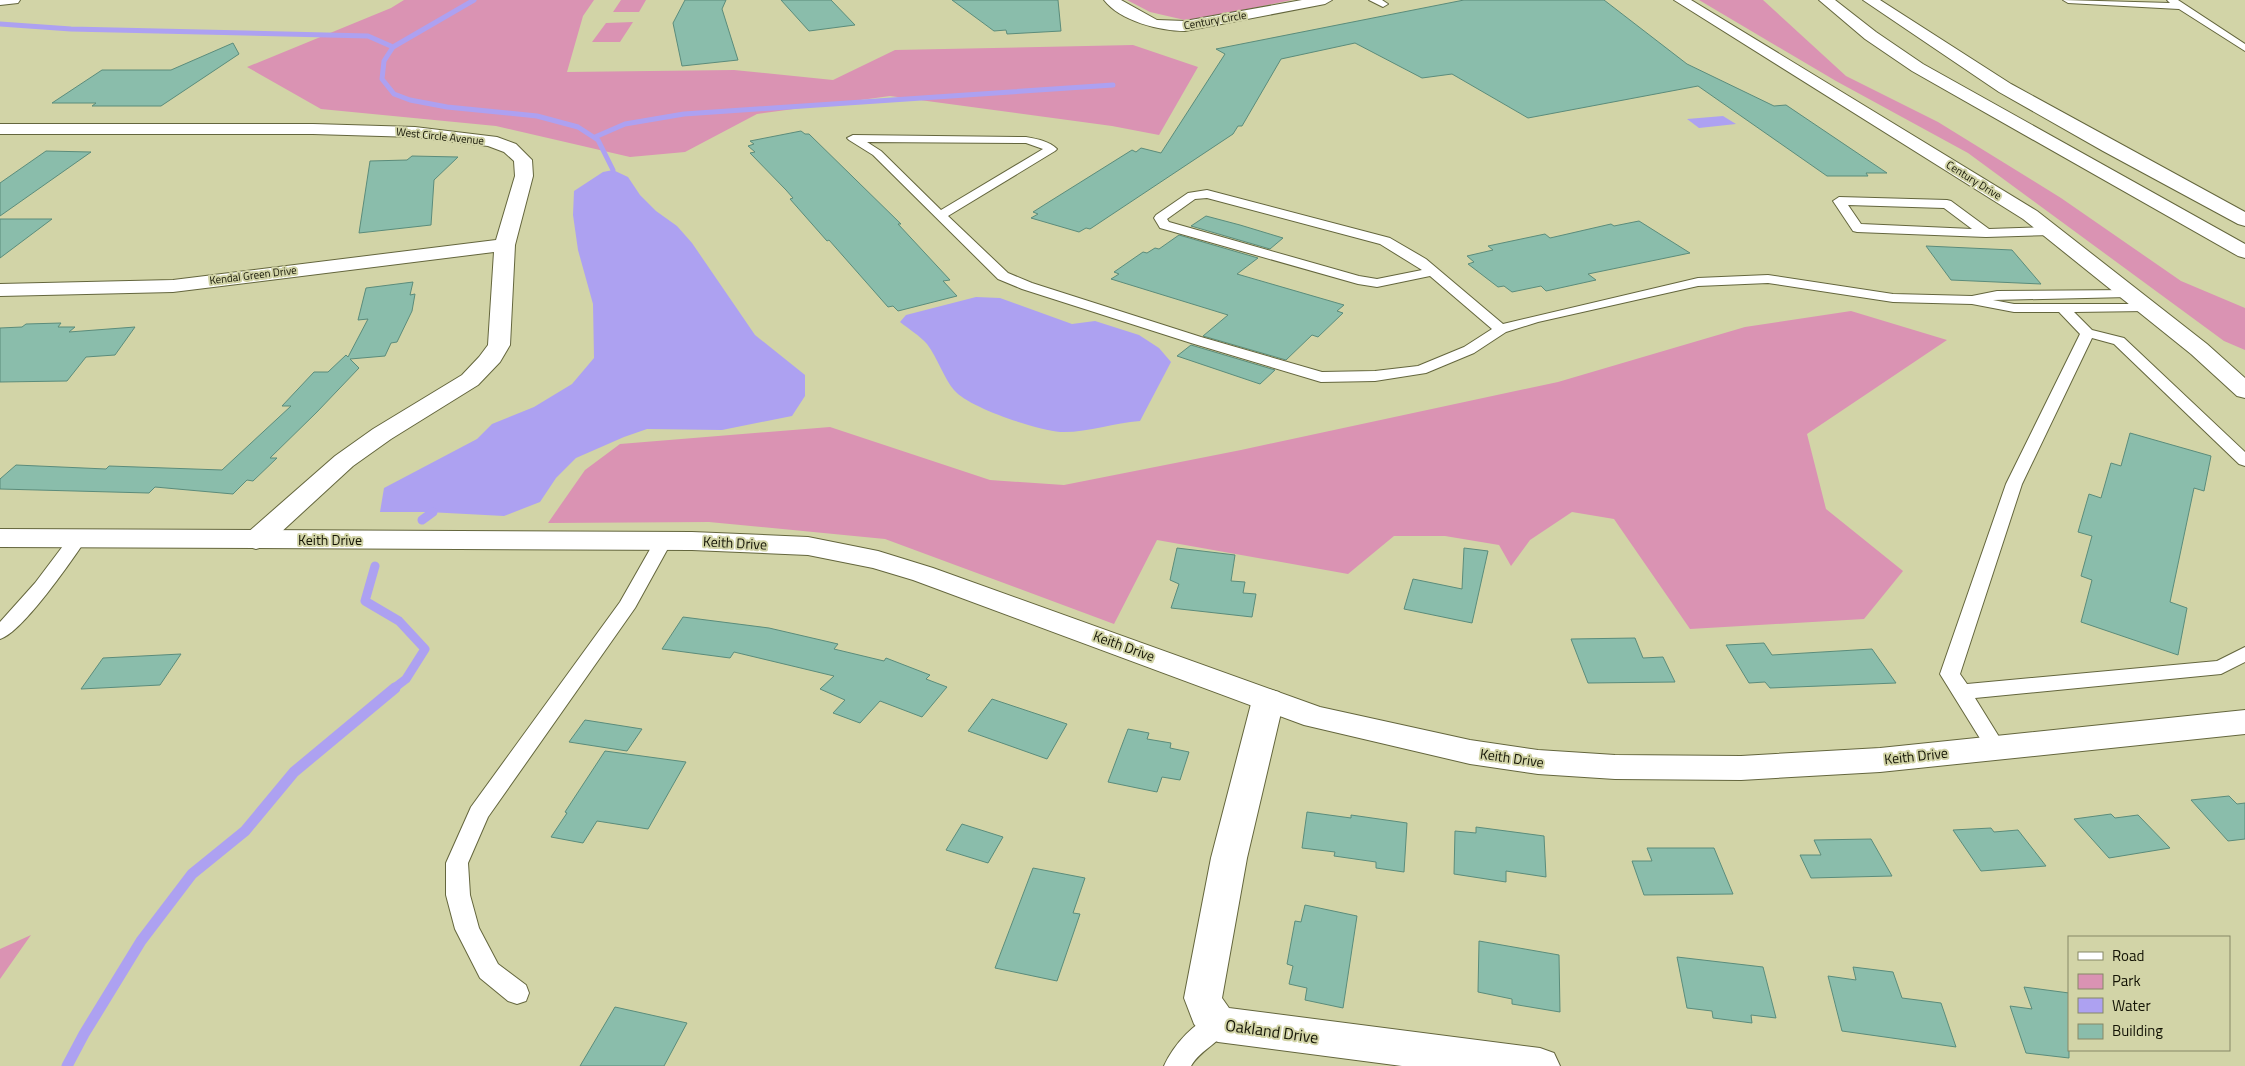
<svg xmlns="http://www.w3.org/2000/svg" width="2245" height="1066" font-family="'Titillium Web',sans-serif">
  <rect width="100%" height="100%" fill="#d2d4a7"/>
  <!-- green -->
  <path fill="#da93b3" d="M404,0H594L583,16L567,72L734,70L833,80L895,50L1133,45L1198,67L1159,135L1112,126L890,96L757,114L685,152L630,157L496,126L321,109L247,67L391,8Z
    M621,0H646L639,12H613Z
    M1127,0H1292L1189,21L1150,12Z
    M1699,0H1763L1846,76L1938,122L2061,198L2181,281L2245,308V350L2224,341L1968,153L1836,81Z
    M633,22L620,42H592L606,23Z
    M1851,311L1947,340L1807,434L1826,509L1903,571L1864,619L1690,629L1614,519L1572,512L1530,540L1511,566L1499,545L1445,536H1394L1348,574L1157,540L1114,624L885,539L709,522L548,523L585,470L620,444L830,427L990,480L1064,485L1241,450L1558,382L1745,327Z
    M31,935L0,979V949Z"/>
  <!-- water -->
  <path fill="#ada1f1" d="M1723,116L1736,124L1699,128L1687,119Z
    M613,170L628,177L640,195L656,211L677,226L692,243L755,335L805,375V396L792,416L722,430L647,429L624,437L576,458L556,478L540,502L504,516L428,512H380L384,488L477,439L492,424L534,407L572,384L594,358L593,304L578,250L573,215L574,191L603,172Z
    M976,297L1000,298L1072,324L1095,321L1139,335L1159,348L1171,362L1140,421C1113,423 1087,433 1060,432C1037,430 969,408 954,390C945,380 937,357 927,344C920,336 909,329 900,322L906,315Z"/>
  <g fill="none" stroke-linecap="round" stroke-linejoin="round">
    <!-- stream-far2 -->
    <path stroke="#ada1f1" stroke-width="5" d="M474,0L393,47L384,61L382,79L394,94L410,100L447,107L537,116L578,127L598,140L613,170
      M0,24L71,29L368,36L393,47
      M595,137L625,124L684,114L1113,85"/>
    <!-- stream-far1 -->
    <path stroke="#ada1f1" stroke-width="9" d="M422,520L433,512
      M375,566L365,601L399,621L425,649L406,679L393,689"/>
    <!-- stream -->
    <path stroke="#ada1f1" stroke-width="11" d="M67,1066L84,1034L141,941L192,874L245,831L294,772L395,688"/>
  </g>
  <!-- building -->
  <path fill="#8abdab" stroke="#5b8c7b" d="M685,0H726L722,9L738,60L682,66L673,23Z
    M781,0H831L855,25L809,31Z
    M952,0H1058L1061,31L1007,34L1006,30L994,31Z
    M1464,0H1604L1687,64L1774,106L1786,105L1887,173H1866L1868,176H1827L1698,86L1528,118L1452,74L1422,78L1355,43L1281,59L1242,126H1238L1233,134L1090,229L1086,228L1079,232L1031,218L1038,214L1033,212L1044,205L1132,150L1136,152L1141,148L1161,153L1225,54L1216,49Z
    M233,43L239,54L161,106H92L96,103H52L102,70H171Z
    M801,131L805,134H809L901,224H898L950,280L943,281L957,296L898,311L893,306L888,307L829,240L827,241L790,199L793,198L786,190L750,153L755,152L748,146L754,144L750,141Z
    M46,151L91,152L0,216V183Z
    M412,156L458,157L434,180L431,225L359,233L370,161L407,160Z
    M1206,216L1240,225L1283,238L1270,249L1191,226Z
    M0,219H52L0,258Z
    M1639,221L1690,253L1588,274L1596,280L1546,291L1541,286L1512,292L1504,286L1498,287L1468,264L1474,262L1467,256L1493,250L1488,246L1545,234L1550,238L1611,224L1614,226Z
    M1179,235L1258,258L1237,274L1344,305L1337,311L1343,313L1318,337L1312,335L1286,360L1203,336L1228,315L1111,279L1119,274L1114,272L1143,252L1147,253L1155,248L1159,249Z
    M1926,246L2012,250L2041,284L1951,280Z
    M413,282L410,295L415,294L412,311L397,342L391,343L385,356L350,359L359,368L317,412L270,458H277L253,481L247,480L233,494L155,487L149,493L0,489V479L16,465L106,469L109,466L222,470L291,406H282L314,372H328L346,355L348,357L368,319L358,320L366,288Z
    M61,323L58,327H75L69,332L135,327L115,355L86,357L67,381L0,382V328L22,327L26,324Z
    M1191,345L1275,370L1260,384L1177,356Z
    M2130,433L2211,456L2204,491L2194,488L2170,602L2187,608L2178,655L2081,622L2092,580L2081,576L2092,536L2078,532L2089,494L2101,498L2111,463L2121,466Z
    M1177,548L1235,555L1231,581L1245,582L1243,593L1256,594L1252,617L1171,608L1179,584L1170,580Z
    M1464,548L1488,551L1472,623L1404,609L1413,579L1462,589Z
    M683,617L769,628L838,644L834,649L884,661L886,658L930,675L926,679L947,687L922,717L880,701L860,723L833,713L845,700L820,689L834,676L734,652L730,658L662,649Z
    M1635,638L1643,658L1663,657L1675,682L1588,683L1571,639Z
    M1764,643L1772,655L1872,649L1896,683L1770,688L1765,682L1749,683L1726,645Z
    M181,654L160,685L81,689L103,658Z
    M992,699L1067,724L1047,759L968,731Z
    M585,720L642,729L627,751L569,742Z
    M1128,729L1149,733L1147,739L1171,743L1170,748L1189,752L1180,780L1162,777L1157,792L1108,782Z
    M605,751L686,762L648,829L597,821L583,843L551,837L567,813L565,812Z
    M2229,796L2237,804L2245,803V839L2228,841L2191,800Z
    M1307,812L1351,818V815L1407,823L1404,872L1376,868V862L1334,856L1335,852L1302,848Z
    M2111,814L2115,818L2138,815L2170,848L2109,858L2074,819Z
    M962,824L1003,837L988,863L946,850Z
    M1476,827L1544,836L1546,877L1506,871V882L1454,874L1455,831L1476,833Z
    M1991,828L1994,832L2018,830L2046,866L1981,871L1953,830Z
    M1871,839L1892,876L1811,878L1800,855H1821L1814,840Z
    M1647,848H1714L1733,894L1644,895L1632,861H1652Z
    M1033,868L1085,878L1073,913L1080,914L1057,981L995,968Z
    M1305,905L1357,916L1343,1008L1305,1000L1307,988L1289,984L1293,966L1287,964L1295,921L1301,922Z
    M1479,941L1559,955L1560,1012L1512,1004V999L1478,992Z
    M1677,957L1763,967L1776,1018L1751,1015L1752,1023L1713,1018L1712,1011L1687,1008Z
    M1853,967L1893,972L1902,998L1941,1003L1956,1047L1842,1031L1828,976L1856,980Z
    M2024,987L2069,993V1058L2026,1053L2010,1006L2032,1009Z
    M615,1007L687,1023L664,1066H580Z"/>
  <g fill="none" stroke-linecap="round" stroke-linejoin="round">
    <!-- service casing -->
    <g stroke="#64663d" stroke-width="2">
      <path id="service" d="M1369,0H1382L1388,4L1383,7Z
        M2063,0L2170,3L2167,0H2178L2245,44V51L2179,9L2068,3Z
        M853,135L1026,137C1037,139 1049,141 1057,149L1055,151L948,216L1008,273L1032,283L1201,337L1322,372L1375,371L1418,366L1464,347L1492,329L1430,276L1377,287L1358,284L1160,228L1154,218L1156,215L1188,193L1207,190L1390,238L1426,259L1503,324L1698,278L1768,275L1893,294L1972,296L1997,291L2133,290L2135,293L2128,297L1993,300L2014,304H2151L2153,307L2151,310L2146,311L2074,312L2092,330L2124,338L2245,452V466L2239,464L2114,344L2092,338L2022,484L1960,674L1967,684L2217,661L2245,647V662L2221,674L1975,698L2006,748L2003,753L1996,756L1989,753L1940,674L2006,484L2080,334L2059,312H2014L1972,304L1893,302L1768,283L1698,286L1538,322L1506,332L1474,353L1426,373L1375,381L1321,382L1191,343L1022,289L998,279L873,155L849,140L847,138ZM867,142L1026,143L1043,149L941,210L881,151ZM1207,198L1380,244L1422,270L1377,279L1359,276L1169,222L1167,219L1195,199Z
        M1839,197L1947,200L1951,201L1989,229L2051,227L2057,231L2051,235L1986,237L1857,232L1853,231L1833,201ZM1848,205L1944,208L1972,229L1861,224Z
        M78,533L84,534L87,538C73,559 22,633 0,639V622L35,583L72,534Z
        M663,536L669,537L672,541L635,608L488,817L468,863L470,895L479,928L498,964L526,985L529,993L526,1001L517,1004L508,1001L480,978L455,929L446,895V863L471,807L620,602L657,537Z
        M1218,1013L1227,1016L1231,1024C1222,1042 1201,1049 1191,1066H1164C1174,1044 1195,1021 1218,1013Z"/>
    </g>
    <!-- minor casing -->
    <g stroke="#64663d" stroke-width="2">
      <path id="minor" d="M0,0H20L18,3L0,5Z
        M1104,0H1121L1157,20L1185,21L1302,0H1332L1325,4L1185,31C1160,31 1120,21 1104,0Z
        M0,124H313L415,127L497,137L516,144L532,160L533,176L515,245L510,345L500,362L478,385L391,439L353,466L266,546L256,549L246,546L242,540L246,534L335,456L373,429L462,375L479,357L488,345L494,252L173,292L0,296V284L173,280L496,240L515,176L514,161L504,152L488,146L415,137L313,134H0Z
        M1268,689L1279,692L1284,700L1247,858L1222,998L1229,1008L1540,1048L1554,1053L1560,1066H1402L1218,1042L1204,1036L1194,1024L1184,998L1211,858L1252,700L1257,692Z"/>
    </g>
    <!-- tertiary casing -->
    <g stroke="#64663d" stroke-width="2">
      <path id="tertiary" d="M1674,0H1691L2037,211L2207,344L2245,378V398L2237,396L2191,354L2023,219Z
        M0,529L692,532L808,537L878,551L933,568L1320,707L1470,740L1538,750L1615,755L1741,756L1880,748L2245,710V734L1880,772L1741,780L1615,779L1538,774L1470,764L1304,725L913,580L873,568L808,555L692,550L0,547Z"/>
    </g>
    <!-- motorway casing -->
    <g stroke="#64663d" stroke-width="2">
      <path id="motorway" d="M1819,0H1835L1876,32L1923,64L2245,244V258L2238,256L1912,71L1865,39Z
        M1863,0H1880L2011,84L2245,212V226L2238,224L2103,151L1999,92Z"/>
    </g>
    <!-- service -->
    <use href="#service" fill="#fff" fill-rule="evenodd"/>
    <!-- minor -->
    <use href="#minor" fill="#fff" fill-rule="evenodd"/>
    <!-- tertiary -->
    <use href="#tertiary" fill="#fff" fill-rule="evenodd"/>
    <!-- motorway -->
    <use href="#motorway" fill="#fff" fill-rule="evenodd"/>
  </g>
  <g text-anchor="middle" stroke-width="4" stroke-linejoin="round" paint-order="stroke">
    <!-- far-street labels -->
    <g font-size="11" fill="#141405" stroke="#d2d4a7">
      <text transform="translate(1215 20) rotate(-10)" y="4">Century Circle</text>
      <text transform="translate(440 136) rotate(6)" y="4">West Circle Avenue</text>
      <text transform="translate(1974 180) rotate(32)" y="4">Century Drive</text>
      <text transform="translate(253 275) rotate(-7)" y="4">Kendal Green Drive</text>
    </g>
    <!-- street labels -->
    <g font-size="14" fill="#141405" stroke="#d2d4a7">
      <text x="330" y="545">Keith Drive</text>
      <text transform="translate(735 543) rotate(3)" y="5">Keith Drive</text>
      <text transform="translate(1124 646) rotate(20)" y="5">Keith Drive</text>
      <text transform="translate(1916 756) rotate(-6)" y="5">Keith Drive</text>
      <text transform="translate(1512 758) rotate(8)" y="5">Keith Drive</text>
    </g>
    <!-- near-street labels -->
    <g font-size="16" fill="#141405" stroke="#d2d4a7">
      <text transform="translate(1272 1031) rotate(8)" y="6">Oakland Drive</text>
    </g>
  </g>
  <!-- legend -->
  <rect x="2068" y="936" width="162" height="115" fill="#d2d4a7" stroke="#868766"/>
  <rect x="2078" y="952" width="25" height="8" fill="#ffffff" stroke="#868766"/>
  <text x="2112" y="961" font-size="15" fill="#141405">Road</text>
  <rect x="2078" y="974" width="25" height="15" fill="#da93b3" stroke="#868766"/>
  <text x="2112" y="986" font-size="15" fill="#141405">Park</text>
  <rect x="2078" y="998" width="25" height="15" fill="#ada1f1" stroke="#868766"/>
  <text x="2112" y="1011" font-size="15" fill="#141405">Water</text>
  <rect x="2078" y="1024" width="25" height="15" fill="#8abdab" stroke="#868766"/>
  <text x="2112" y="1036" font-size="15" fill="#141405">Building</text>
</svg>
